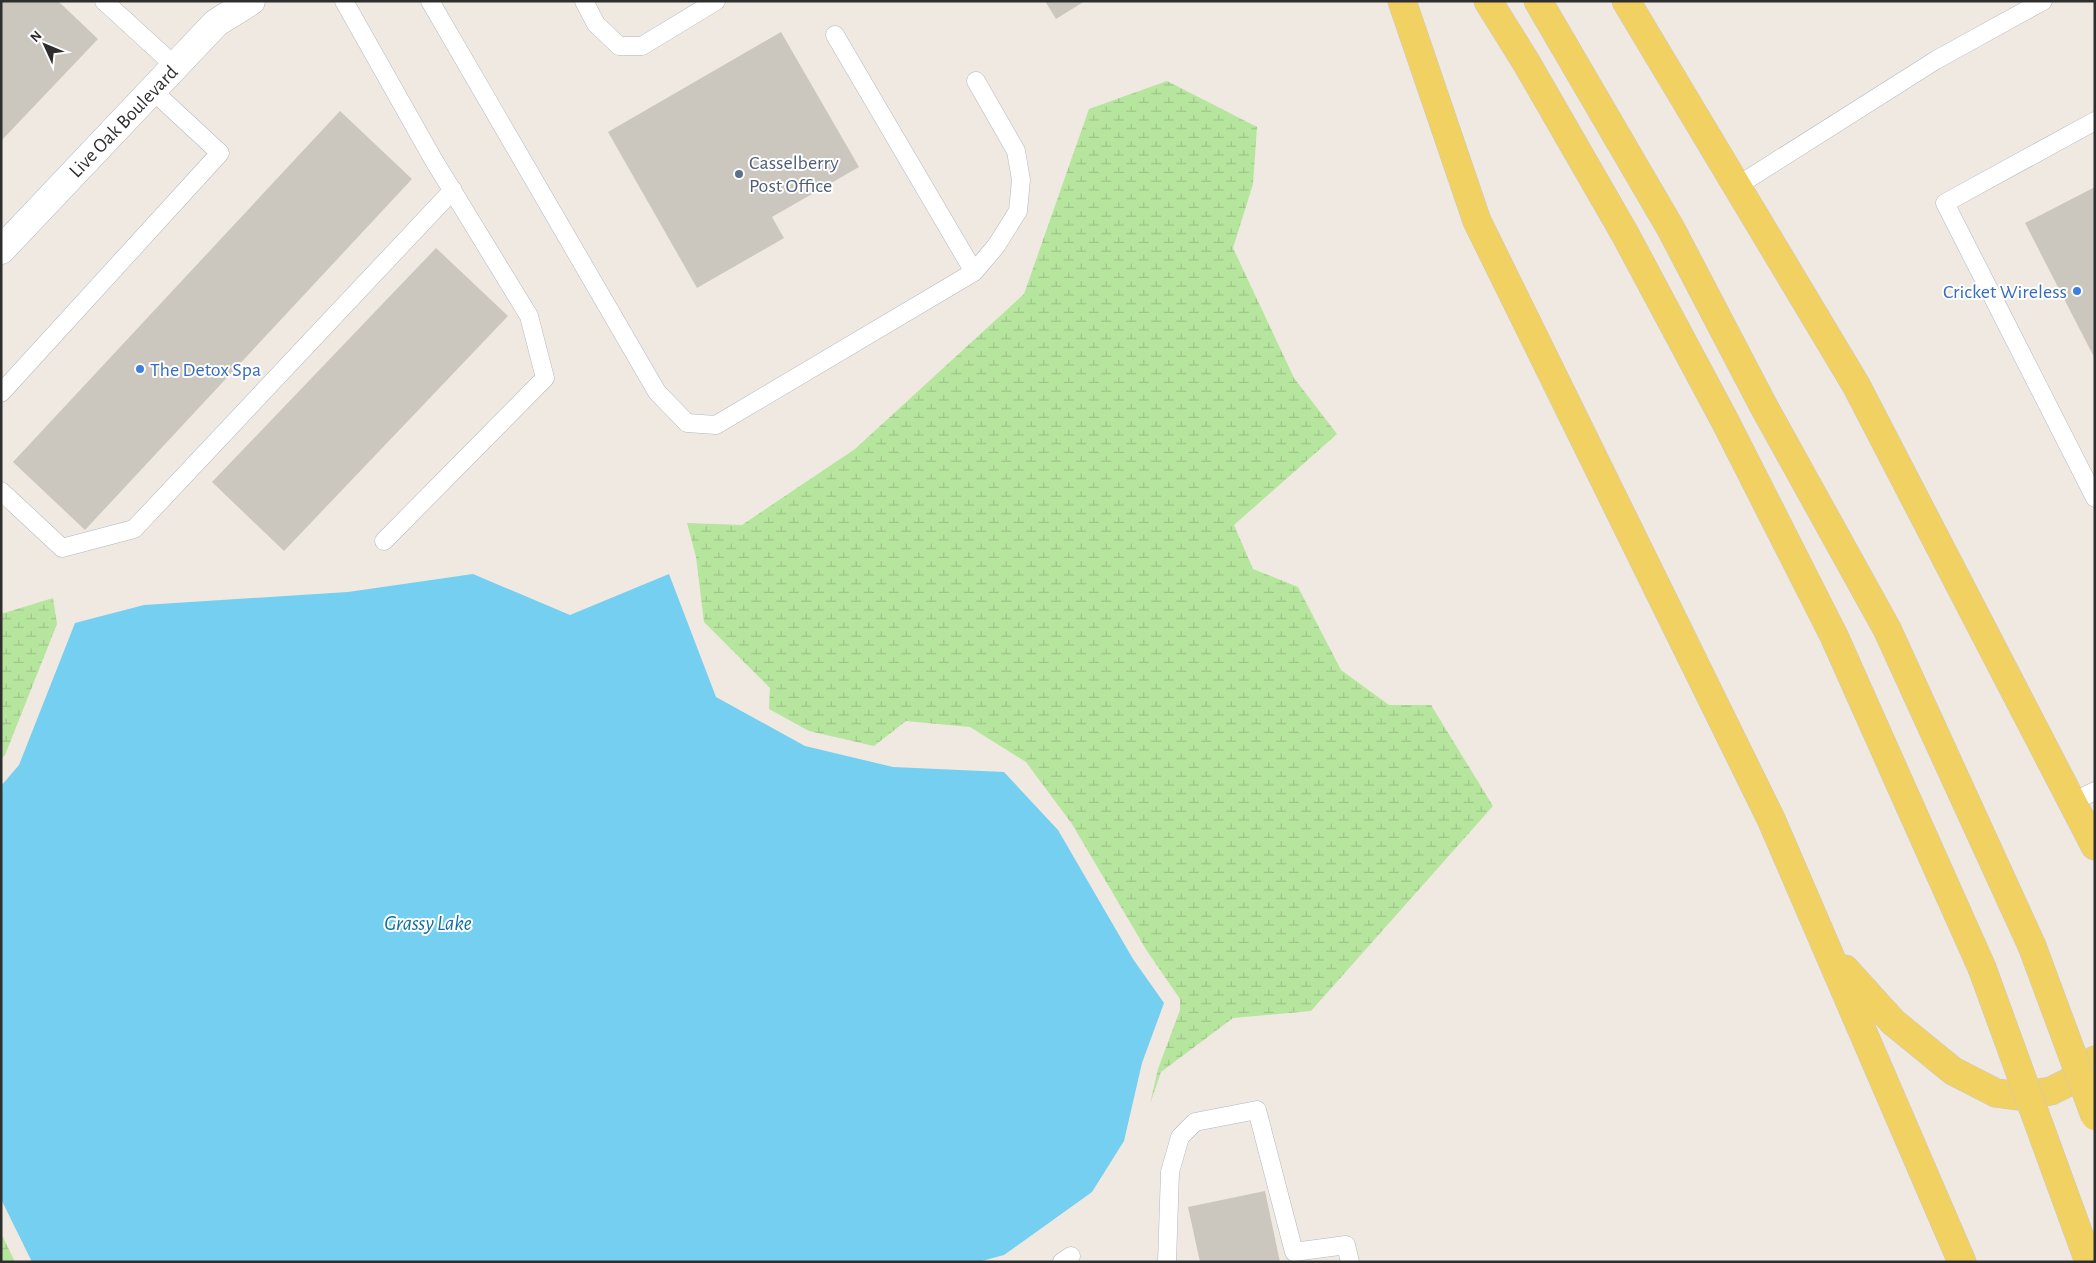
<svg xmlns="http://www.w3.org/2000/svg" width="2096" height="1263" font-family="'Alegreya Sans',sans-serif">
  <defs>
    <pattern id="wetland-marsh" width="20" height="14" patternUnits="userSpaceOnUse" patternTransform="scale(1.25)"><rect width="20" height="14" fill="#b6e59e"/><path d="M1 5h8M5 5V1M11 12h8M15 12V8" fill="none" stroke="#9dc588"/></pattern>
  </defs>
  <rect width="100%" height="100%" fill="#efe9e1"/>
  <!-- wetland -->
  <path fill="url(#wetland-marsh)" d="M1167,81L1257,127L1253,184L1233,248L1294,378L1337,434L1234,525L1253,569L1298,587L1341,670L1389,705H1431L1493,806L1311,1011L1233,1018L1161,1072L1150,1104L1158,1069L1180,1010V999L1147,951L1072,824L1026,762L970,727L906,721L874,746L809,731L769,709L770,688L704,622L696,557L687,523L742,525L855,449L1024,294L1089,109Z
    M53,598L57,624L5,755L1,759V614Z
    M1,1233L15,1262H1Z"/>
  <!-- water -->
  <path fill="#75cff0" d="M473,574L570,615L669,574L716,697L805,746L893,767L1004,772L1058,830L1133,959L1164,1003L1142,1063L1124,1141L1092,1192L1004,1255L978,1262H32L1,1199V786L19,765L75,623L144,605L348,592Z"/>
  <!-- building -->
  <path fill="#cbc7bf" d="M1,1H58L98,39L1,141Z
    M1045,1H1085L1056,19Z
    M781,32L859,167L772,217L784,238L697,288L608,132Z
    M340,111L412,179L85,530L13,462Z
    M2095,187V359L2025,223Z
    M436,248L508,316L284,551L212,482Z
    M1265,1191L1280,1262H1200L1188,1207Z"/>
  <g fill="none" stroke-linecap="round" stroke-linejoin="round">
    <!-- lane casing -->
    <g stroke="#b4b7c1" stroke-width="19">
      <path id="lane" d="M104,1L175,66
        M344,1L433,159L529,316L545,378L384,541
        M430,1L657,392L687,423L716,425L974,272L835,35
        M584,1L596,24L619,46H642L716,1
        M2095,121L1945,203L2095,498
        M1737,186L1936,60L2043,1
        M974,272L996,246L1018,211L1021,180L1016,151L976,81
        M1,393L220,153L152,90
        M1,491L62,548L134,529L453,190
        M2072,802L2095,791
        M1062,1262L1071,1256
        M1167,1262L1170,1172L1180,1137L1195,1122L1257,1110L1294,1252L1346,1245L1350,1262"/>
    </g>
    <!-- street casing -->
    <g stroke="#b4b7c1" stroke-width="29">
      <path id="street" d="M1,250L216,23L251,1"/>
    </g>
    <!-- primary casing -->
    <g stroke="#c9c9c9" stroke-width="29">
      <path id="primary" d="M1402,1L1477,221L1771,819L1962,1262
        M1488,1L1526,62L1625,234L1726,423L1834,636L1982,968
        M1538,1L1671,229L1763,405L1887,629L2032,946
        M1626,1L1856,385L2095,846
        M1845,969L1893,1022L1953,1071L1996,1093L2019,1096L2051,1091L2071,1081L2095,1060"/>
    </g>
    <!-- lane -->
    <use href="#lane" stroke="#fff" stroke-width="18"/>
    <!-- street -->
    <use href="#street" stroke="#fff" stroke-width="28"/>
    <!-- primary -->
    <use href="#primary" stroke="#f2d163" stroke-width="28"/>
    <!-- primary-bridge casing -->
    <g stroke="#c9c9c9" stroke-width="29" stroke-linecap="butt">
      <path id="primary-bridge" d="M2032,946L2095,1116
        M1982,968L2089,1262"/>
    </g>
    <!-- primary-bridge -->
    <use href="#primary-bridge" stroke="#f2d163" stroke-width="28"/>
  </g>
  <!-- markers -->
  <circle fill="#5c6f8a" stroke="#fff" stroke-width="2" cx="739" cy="174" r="5"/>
  <g fill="#3f7fe0" stroke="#fff" stroke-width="2">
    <circle cx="2077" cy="291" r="5"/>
    <circle cx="140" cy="369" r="5"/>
  </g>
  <g text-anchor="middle" stroke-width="4" stroke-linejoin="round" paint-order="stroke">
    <!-- street labels -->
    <g font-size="20" fill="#2e2e2e" stroke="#fff">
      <text transform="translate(123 121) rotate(-46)" y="7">Live Oak Boulevard</text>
    </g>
    <!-- service labels -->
    <g font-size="20" fill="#4e5e75" stroke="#fff" text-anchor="start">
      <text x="749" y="169">Casselberry<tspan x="749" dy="23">Post Office</tspan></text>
    </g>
    <!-- shop labels -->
    <g font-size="20" fill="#366cbe" stroke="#fff" text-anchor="end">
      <text x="2067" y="298">Cricket Wireless</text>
      <text x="150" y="376" text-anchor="start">The Detox Spa</text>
    </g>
    <!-- water labels -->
    <g font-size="21" font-style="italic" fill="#0d6fa3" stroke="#fff">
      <text x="428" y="930">Grassy Lake</text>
    </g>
  </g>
  <!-- border -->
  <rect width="2096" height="1263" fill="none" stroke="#2e2e2e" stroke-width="5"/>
  <!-- north arrow -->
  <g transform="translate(45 45) rotate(314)" stroke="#ffffff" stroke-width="4" paint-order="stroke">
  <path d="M0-4L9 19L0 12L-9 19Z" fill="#2e2e2e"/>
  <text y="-8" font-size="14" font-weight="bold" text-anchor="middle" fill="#2e2e2e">N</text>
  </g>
</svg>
